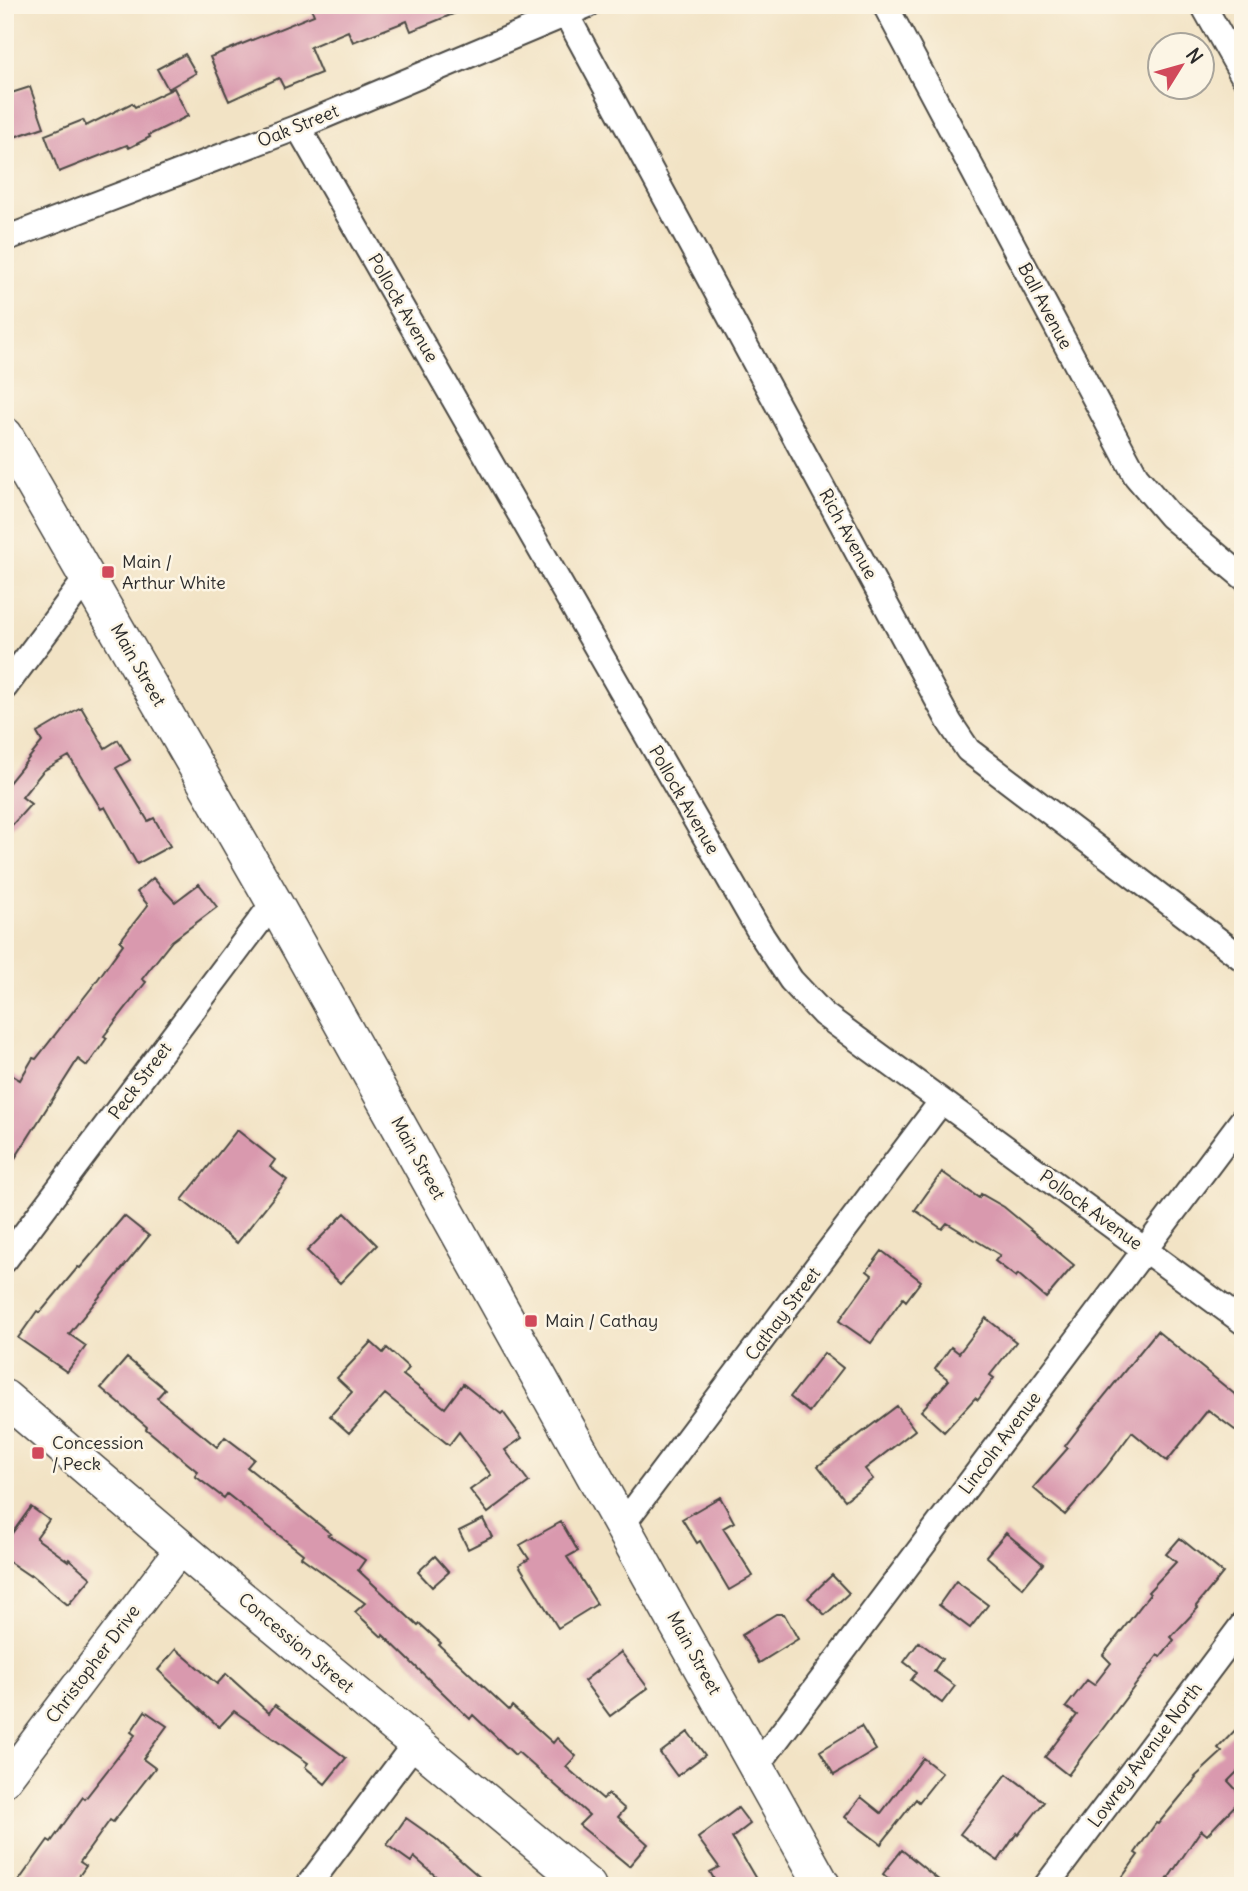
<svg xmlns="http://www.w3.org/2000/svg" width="1248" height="1891" font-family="Delius,sans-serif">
  <rect width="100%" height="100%" fill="#fcf5e5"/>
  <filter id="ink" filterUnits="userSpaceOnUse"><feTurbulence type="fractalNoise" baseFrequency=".0143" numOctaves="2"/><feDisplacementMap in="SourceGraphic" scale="14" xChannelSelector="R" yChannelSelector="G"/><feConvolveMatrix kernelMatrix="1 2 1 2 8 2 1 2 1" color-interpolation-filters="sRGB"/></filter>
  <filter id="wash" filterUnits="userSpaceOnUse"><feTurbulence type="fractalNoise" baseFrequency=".00686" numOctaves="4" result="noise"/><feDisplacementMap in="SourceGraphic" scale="28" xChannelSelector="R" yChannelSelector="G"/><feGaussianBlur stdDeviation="1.57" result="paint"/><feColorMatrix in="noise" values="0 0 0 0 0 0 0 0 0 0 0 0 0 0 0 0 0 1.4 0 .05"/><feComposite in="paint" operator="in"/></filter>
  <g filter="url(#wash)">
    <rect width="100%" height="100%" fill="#f2e3c5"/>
    <g id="blocks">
      <!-- building -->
      <path fill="#d999ae" d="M310,5H473V6L411,31L407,21L353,42L348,31L310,47L321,73L284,88L279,78L229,101L210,57L314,15Z
        M185,54L196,73L168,89L157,69Z
        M30,87L44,127L5,140V95Z
        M174,88L188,116L149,135L150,137L129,148L127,145L59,172L45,135L83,120L86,126L132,103L135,107Z
        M81,707L105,748L118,740L130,760L116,768L148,821L154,818L170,846L137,864L105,807L101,809L69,756L43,771L22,797L31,804L5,833V781L8,784L42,742L37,733Z
        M153,878L175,902L199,884L217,907L172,941L142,979L146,982L104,1036L107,1038L87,1066L78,1059L5,1174V1071L20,1080L33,1058L36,1059L93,986L123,944L120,941L148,905L137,892Z
        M237,1130L275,1160L270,1167L287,1180L237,1243L182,1200Z
        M942,1172L979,1198L981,1194L1004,1207L1074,1265L1046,1298L1018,1274L1016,1277L995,1261L1000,1255L947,1223L942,1229L915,1210Z
        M345,1213L377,1245L340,1283L307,1251Z
        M124,1216L149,1236L69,1334L86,1346L67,1372L18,1338L37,1311L40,1313L78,1267L80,1268Z
        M882,1251L921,1281L906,1301L903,1298L871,1343L839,1321L872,1275L867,1271Z
        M986,1318L1016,1342L990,1375L994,1378L978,1400L975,1398L944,1432L921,1411L949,1380L935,1369L951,1347L959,1353Z
        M1157,1331L1243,1401V1436L1208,1410L1167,1461L1132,1432L1106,1467L1065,1515L1033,1488L1068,1448L1065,1446L1088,1416Z
        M371,1342L383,1353L387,1348L409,1368L403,1375L445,1408L463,1384L501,1414L503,1412L522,1438L505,1450L529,1482L488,1513L470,1490L491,1475L459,1432L449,1445L385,1394L349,1433L330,1416L352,1392L337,1378Z
        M824,1353L843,1368L809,1412L790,1397Z
        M127,1358L165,1389L157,1398L217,1447L225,1437L254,1459L247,1467L331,1534L328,1535L365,1560L358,1570L418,1626L420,1624L441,1643L439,1645L509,1710L512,1706L553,1743L557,1738L576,1756L566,1767L603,1799L608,1794L625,1809L618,1817L648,1844L629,1866L579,1825L589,1815L518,1752L515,1755L473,1715L470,1719L383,1635L382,1637L355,1612L365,1603L301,1557L303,1554L227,1494L224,1498L195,1476L198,1472L146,1429L147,1427L101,1388Z
        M897,1406L915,1430L865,1469L873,1479L845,1500L818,1466Z
        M720,1497L734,1522L723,1528L753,1576L729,1590L700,1541L697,1543L682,1519Z
        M31,1507L49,1520L36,1538L68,1561L69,1559L91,1578L68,1605L31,1574L30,1576L5,1559V1543Z
        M483,1519L492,1537L468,1549L459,1531Z
        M561,1522L578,1551L567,1557L597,1604L558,1628L519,1565L529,1559L520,1545Z
        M1006,1533L1043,1564L1023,1588L986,1556Z
        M1180,1538L1223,1573L1196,1606L1198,1608L1171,1637L1174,1640L1160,1657L1158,1655L1068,1775L1045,1757L1077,1715L1066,1707L1087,1680L1094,1685L1111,1663L1103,1655L1150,1594L1148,1592L1176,1562L1166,1554Z
        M435,1556L449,1572L432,1587L418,1572Z
        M832,1575L849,1593L825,1615L808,1598Z
        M956,1581L988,1605L970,1628L939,1605Z
        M776,1614H784L798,1639L759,1663L742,1635Z
        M919,1642L942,1659L934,1671L955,1686L942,1703L911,1680L917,1672L904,1662Z
        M176,1649L217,1684L226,1674L269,1713L275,1705L346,1758L325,1784L305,1767L308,1763L234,1711L219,1727L158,1670Z
        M621,1652L648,1688L610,1716L584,1681Z
        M145,1711L167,1726L143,1759L155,1768L113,1822L110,1820L80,1862L86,1866L72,1886H15L48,1840L51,1842L83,1797L85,1799L135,1735L131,1732Z
        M1243,1722V1772L1240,1769L1228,1781L1243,1797L1207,1835L1201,1830L1163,1886H1116L1138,1855L1135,1853L1156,1823L1158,1824L1196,1778L1195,1777L1222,1752L1218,1748Z
        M861,1726L876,1750L834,1775L820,1751Z
        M688,1732L705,1755L677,1776L660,1753Z
        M923,1758L942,1773L919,1802L916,1799L881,1844L845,1817L861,1797L881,1813Z
        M1007,1774L1044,1802L1018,1835L1017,1833L998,1861L960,1834Z
        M738,1808L750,1824L732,1838L760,1886H718L710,1872L719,1867L698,1838Z
        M406,1818L436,1839L490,1886H447L414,1857L411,1862L387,1845Z
        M902,1850L946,1886H897L883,1874Z"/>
    </g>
  </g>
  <g filter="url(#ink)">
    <use href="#blocks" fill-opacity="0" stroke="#494742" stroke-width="2"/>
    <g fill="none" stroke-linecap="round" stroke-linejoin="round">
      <!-- minor casing -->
      <g stroke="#494742" stroke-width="28">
        <path id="minor" d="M885,5L1136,476L1170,516L1243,577
          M1203,5L1243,76
          M566,14L950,723L968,750L1243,959
          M298,127L762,936L791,980L823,1014L1243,1322
          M5,239L298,127L588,5
          M5,687L88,576
          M5,1260L274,902
          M623,1524L941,1102
          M757,1766L1243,1119
          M308,1886L416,1742
          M1046,1886L1243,1624"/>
      </g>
      <!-- tertiary casing -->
      <g stroke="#494742" stroke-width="33">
        <path id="tertiary" d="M5,1781L181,1548"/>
      </g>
      <!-- secondary casing -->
      <g stroke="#494742" stroke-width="38">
        <path id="secondary" d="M5,435L274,902L823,1886
          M5,1398L207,1570L588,1886"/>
      </g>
      <!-- minor -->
      <use href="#minor" stroke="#fff" stroke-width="24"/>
      <!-- tertiary -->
      <use href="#tertiary" stroke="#fff" stroke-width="30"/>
      <!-- secondary -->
      <use href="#secondary" stroke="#fff" stroke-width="35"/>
    </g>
  </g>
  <!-- markers -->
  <g fill="#d1495b" stroke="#fcf5e5" stroke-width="2.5">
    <rect x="101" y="565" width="14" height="14" rx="3.5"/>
    <rect x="524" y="1314" width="14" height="14" rx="3.5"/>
    <rect x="31" y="1446" width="14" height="14" rx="3.5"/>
  </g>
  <g text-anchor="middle" stroke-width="5" stroke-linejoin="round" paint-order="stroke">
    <!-- street labels -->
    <g font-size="18" fill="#2b2b2b" stroke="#fcf5e5">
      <text transform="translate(298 126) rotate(-22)" y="6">Oak Street</text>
      <text transform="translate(1045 306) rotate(62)" y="6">Ball Avenue</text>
      <text transform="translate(403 308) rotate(60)" y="6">Pollock Avenue</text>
      <text transform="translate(848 534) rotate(61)" y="6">Rich Avenue</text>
      <text transform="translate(138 665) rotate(60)" y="6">Main Street</text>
      <text transform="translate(684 800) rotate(60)" y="6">Pollock Avenue</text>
      <text transform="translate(140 1081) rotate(-53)" y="6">Peck Street</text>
      <text transform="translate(418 1158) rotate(61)" y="6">Main Street</text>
      <text transform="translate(1091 1210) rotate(36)" y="6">Pollock Avenue</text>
      <text transform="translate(783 1314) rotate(-53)" y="6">Cathay Street</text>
      <text transform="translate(1000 1443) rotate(-53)" y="6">Lincoln Avenue</text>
      <text transform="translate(296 1643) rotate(40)" y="6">Concession Street</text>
      <text transform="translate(694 1653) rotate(61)" y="6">Main Street</text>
      <text transform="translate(93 1664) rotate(-53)" y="6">Christopher Drive</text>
      <text transform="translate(1145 1755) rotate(-53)" y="6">Lowrey Avenue North</text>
    </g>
    <!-- poi labels -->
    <g font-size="18" fill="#2b2b2b" stroke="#fcf5e5" text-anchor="start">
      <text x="122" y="568">Main /<tspan x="122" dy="21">Arthur White</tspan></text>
      <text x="545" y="1327">Main / Cathay</text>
      <text x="52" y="1449">Concession<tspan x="52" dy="21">/ Peck</tspan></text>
    </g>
  </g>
  <!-- margin -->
  <rect width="1248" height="1891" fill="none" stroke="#fcf5e5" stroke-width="28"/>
  <!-- north arrow -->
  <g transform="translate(1181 66) rotate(53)"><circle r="33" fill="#fcf5e5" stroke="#a8a49b" stroke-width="2"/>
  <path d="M0-5L12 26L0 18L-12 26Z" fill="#d1495b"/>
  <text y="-10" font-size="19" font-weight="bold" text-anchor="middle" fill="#2b2b2b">N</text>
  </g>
</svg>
